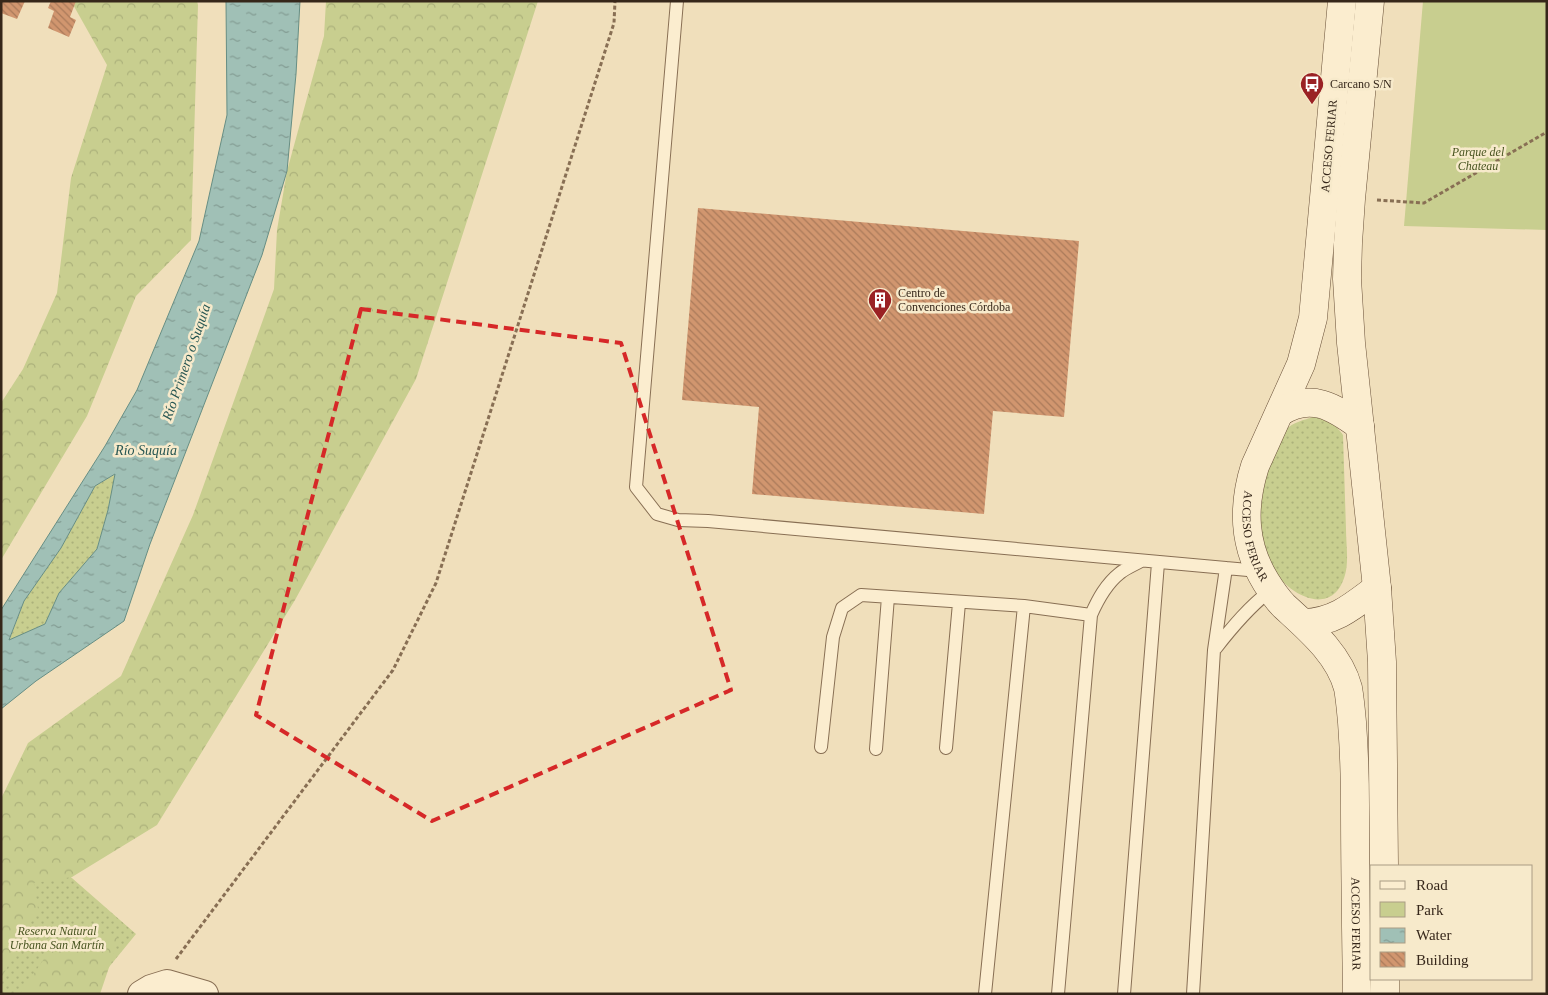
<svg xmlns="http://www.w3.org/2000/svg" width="1548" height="995" font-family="Georgia,serif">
  <defs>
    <pattern id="grass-dots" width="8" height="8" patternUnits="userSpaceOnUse" patternTransform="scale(1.25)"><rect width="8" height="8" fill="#c8ce8f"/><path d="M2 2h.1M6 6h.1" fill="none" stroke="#acb17b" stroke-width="1.8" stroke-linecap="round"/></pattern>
    <pattern id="forest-crowns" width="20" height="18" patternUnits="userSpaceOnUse" patternTransform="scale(1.25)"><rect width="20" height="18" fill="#c8ce8f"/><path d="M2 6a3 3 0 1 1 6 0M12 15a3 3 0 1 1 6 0" fill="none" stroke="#acb17b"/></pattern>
    <pattern id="water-ripples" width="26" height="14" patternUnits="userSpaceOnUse" patternTransform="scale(1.25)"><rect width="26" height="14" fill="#a0c0b6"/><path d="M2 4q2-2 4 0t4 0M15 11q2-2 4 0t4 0" fill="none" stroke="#839c93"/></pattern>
    <pattern id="building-back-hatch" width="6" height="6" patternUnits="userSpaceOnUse" patternTransform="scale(1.25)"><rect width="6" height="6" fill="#d1966f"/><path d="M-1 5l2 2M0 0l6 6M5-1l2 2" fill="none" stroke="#aa7a5a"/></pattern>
  </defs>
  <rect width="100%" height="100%" fill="#f0dfbb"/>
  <!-- grass -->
  <path fill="url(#grass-dots)" d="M1313,417C1327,418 1335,424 1343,435C1344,466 1345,498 1346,529C1346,544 1349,561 1345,575C1332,621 1284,593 1270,564C1256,533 1258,499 1269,468C1272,459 1281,437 1286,430C1292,422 1305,420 1313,417Z
    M116,474L108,510L97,549L59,593L45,624L9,641L24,601L61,548L95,486Z
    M1,816L136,934L87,994H1Z"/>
  <!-- forest -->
  <path fill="url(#forest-crowns)" d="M71,1H197L198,5L191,240L136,296L87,416L1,560V403L23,369L57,293L71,178L107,65Z
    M326,1H538L416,379L295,600L157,825L72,877L34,883L38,909L1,979V799L28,743L121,676L193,515L274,289L277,230L287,171L324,36Z
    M65,928L119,938L100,994H20Z"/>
  <!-- park -->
  <path fill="#c8ce8f" d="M1423,1H1547V230L1404,226Z"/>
  <!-- water -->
  <path fill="url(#water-ripples)" stroke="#678e84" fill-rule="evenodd" d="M226,1H300L296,74L287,171L262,255L150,544L124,621L36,681L1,709V610L105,446L137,390L199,241L227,115ZM115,474L108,510L97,549L59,593L45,624L9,640L24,601L61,548L95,486Z"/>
  <!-- building -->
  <path fill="url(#building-back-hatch)" d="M1,1H25L17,19L1,13Z
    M51,1H76L70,17L76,20L69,37L48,28L54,11L48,8Z
    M698,208L1079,241L1064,417L993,411L984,514L752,494L759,407L682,400Z"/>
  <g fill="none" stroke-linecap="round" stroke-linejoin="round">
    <!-- lane casing -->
    <g stroke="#886f54" stroke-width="14">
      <path id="lane" d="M677,1L636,487L657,514L678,520L708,521L1259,571
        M1216,648C1233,626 1249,607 1271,590
        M821,747L833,637L842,608L861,595L1024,606L1091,615
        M946,748L959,603
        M876,749L888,597
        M985,994L1024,606
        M1058,994L1091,615C1098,599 1106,584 1120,573C1126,568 1134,565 1141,561
        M1124,994L1158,563
        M1193,994L1214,650L1226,568"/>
    </g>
    <!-- street casing -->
    <g stroke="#886f54" stroke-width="28">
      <path id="street" d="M141,994L151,988L167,983L205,994"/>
    </g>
    <!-- secondary casing -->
    <g stroke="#695038" stroke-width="29">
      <g id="secondary">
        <path id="s1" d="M1342,1L1313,318L1301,364L1255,466C1242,507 1243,545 1266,582C1271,590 1277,599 1284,606C1309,629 1339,654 1348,688C1350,699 1351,711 1352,722C1354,750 1355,777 1355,805C1355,868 1356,931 1357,994"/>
        <path d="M1370,1L1351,199L1348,243L1347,279L1351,343L1377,588L1382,662L1384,866"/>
        <path d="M1280,412C1311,392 1334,407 1360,426"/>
        <path d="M1304,623C1335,622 1353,606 1377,588"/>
        <path d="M1385,979V994"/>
      </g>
    </g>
    <!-- path -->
    <path stroke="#886f54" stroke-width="3" stroke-dasharray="4 2.5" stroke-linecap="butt" d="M1377,200L1424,203L1547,132
      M176,959L393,670L436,583L614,23L615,1"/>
    <!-- lane -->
    <use href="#lane" stroke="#fbedcf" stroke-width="12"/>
    <!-- street -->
    <use href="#street" stroke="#fbedcf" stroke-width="26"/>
    <!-- secondary -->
    <use href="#secondary" stroke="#fbedcf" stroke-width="28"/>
  </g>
  <!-- marked area -->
  <path fill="none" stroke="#d62828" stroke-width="4" stroke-dasharray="10 6" stroke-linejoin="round" d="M361,309L621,343L731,690L432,821L256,715Z"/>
  <!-- icons -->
  <defs>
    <g id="bus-pin" transform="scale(1.25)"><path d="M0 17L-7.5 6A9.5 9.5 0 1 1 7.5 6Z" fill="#9a2124" stroke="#f7eacb"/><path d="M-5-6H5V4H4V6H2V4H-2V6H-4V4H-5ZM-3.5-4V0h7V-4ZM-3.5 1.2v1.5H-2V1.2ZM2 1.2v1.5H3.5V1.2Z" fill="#fff"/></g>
    <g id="building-pin" transform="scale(1.25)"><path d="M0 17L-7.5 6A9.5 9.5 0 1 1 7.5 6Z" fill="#9a2124" stroke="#f7eacb"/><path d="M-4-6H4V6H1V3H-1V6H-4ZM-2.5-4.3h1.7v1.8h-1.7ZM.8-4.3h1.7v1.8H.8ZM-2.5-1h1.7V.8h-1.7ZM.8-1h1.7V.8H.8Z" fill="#fff"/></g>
  </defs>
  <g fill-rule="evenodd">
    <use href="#bus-pin" x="1312" y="84"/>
    <use href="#building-pin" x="880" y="300"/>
  </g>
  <g text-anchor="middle" stroke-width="5" stroke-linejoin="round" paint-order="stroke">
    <!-- poi labels -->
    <g font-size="12" fill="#36271a" stroke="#f7eacb" text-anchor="start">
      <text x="1330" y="88">Carcano S/N</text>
      <text x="898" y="297">Centro de<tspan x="898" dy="14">Convenciones Córdoba</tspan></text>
    </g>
    <!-- street labels -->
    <g font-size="12" fill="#36271a" stroke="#f7eacb">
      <text transform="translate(1329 146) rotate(-85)" y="4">ACCESO FERIAR</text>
      <text dy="4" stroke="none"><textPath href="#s1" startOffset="550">ACCESO FERIAR</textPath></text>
      <text dy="4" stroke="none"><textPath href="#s1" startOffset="970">ACCESO FERIAR</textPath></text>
    </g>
    <!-- park labels -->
    <g font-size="12" font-style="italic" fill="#485420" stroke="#f7eacb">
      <text x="1478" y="156">Parque del<tspan x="1478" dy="14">Chateau</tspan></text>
      <text x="57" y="935">Reserva Natural<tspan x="57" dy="14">Urbana San Martín</tspan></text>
    </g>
    <!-- water labels -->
    <g font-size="14" font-style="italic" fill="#285753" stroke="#f7eacb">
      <text transform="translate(186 362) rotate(-71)" y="5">Río Primero o Suquía</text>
      <text x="146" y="455">Río Suquía</text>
    </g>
  </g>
  <!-- border -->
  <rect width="1548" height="995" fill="none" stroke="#36271a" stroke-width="5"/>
  <!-- legend -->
  <rect x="1370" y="865" width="162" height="115" fill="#f7eacb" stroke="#aa9c84"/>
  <rect x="1380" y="881" width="25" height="8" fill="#fbedcf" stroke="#aa9c84"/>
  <text x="1416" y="890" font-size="15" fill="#36271a">Road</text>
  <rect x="1380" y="902" width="25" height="15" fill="#c8ce8f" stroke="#aa9c84"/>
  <text x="1416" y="915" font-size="15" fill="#36271a">Park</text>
  <rect x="1380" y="928" width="25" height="15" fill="url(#water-ripples)" stroke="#aa9c84"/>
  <text x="1416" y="940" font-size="15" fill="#36271a">Water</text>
  <rect x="1380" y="952" width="25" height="15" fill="url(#building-back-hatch)" stroke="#aa9c84"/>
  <text x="1416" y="965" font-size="15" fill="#36271a">Building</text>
</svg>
